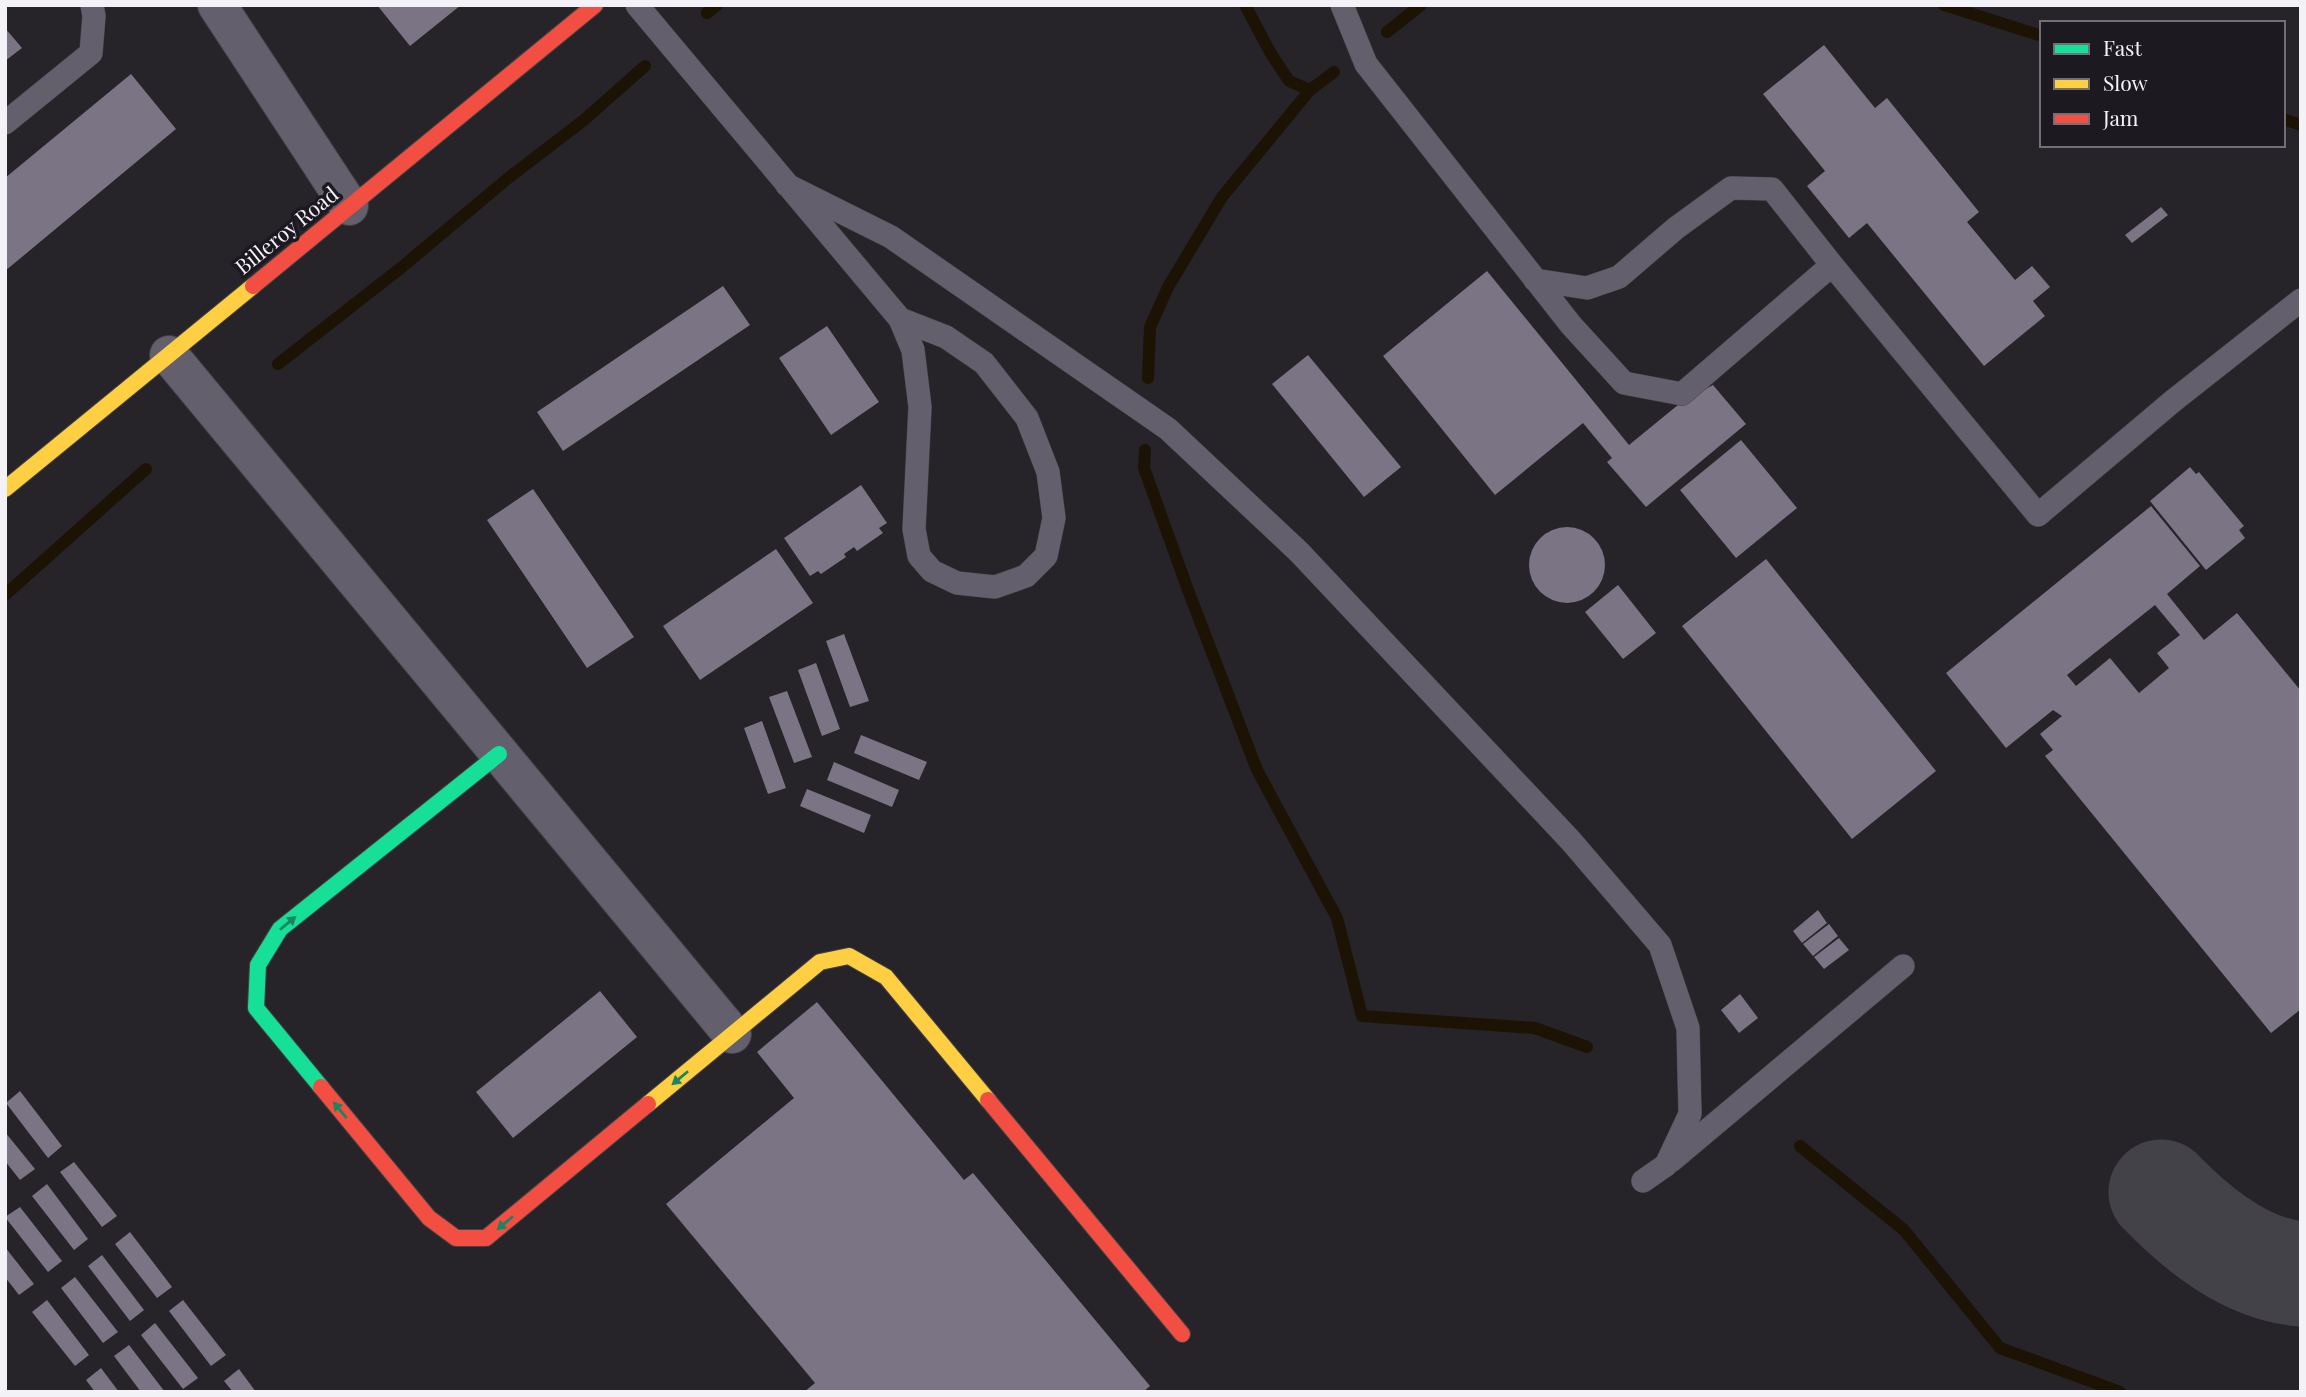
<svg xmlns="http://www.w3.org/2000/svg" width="2306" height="1397" font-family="'Playfair Display',serif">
  <rect width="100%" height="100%" fill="#262429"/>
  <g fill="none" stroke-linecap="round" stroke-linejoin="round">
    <!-- stream -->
    <path stroke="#1d1304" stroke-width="12" d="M1245,5L1270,52L1289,81L1310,90
      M1944,5L2042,36
      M707,13L717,5
      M1387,32L1421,5
      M2283,119L2301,125
      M278,364L402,267L507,179L584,120L645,66
      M1148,378L1150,327L1168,287L1222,197L1310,90L1334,72
      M1145,450L1144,468L1188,590L1257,770L1337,918L1362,1016L1535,1028L1587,1047
      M5,595L146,469
      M1800,1146L1904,1230L2000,1348L2120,1392"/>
    <!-- taxiway -->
    <path stroke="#444249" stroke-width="105" d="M2161,1192C2198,1230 2246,1269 2301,1274"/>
  </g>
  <!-- building -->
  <path fill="#7a7484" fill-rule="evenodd" d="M377,5H461L410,46Z
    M5,28L22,48L5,61Z
    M1824,45L1875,108L1887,98L1979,212L1967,222L2015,280L2032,266L2050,287L2033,301L2045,316L1984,366L1867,223L1849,238L1807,186L1825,171L1763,94Z
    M131,74L176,129L5,271V178Z
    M2161,207L2168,215L2132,243L2125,235Z
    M1487,271L1629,445L1684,400L1713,385L1746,424L1646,507L1607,462L1612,458L1583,423L1495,495L1383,356Z
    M723,286L750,325L563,451L537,412Z
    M827,326L879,402L831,435L779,358Z
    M1308,355L1401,467L1364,497L1272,384Z
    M1741,440L1797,508L1736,558L1680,490Z
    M2190,467L2196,474L2199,472L2244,526L2239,530L2245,538L2206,570L2150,501Z
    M861,485L887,523L879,528L883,533L857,551L854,547L844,554L846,557L821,574L818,571L810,576L784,538Z
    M533,489L634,637L587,668L487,520Z
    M2151,506L2200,566L2167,594L2204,640L2237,613L2301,691V1009L2271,1033L2045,756L2053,750L2040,734L2062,716L2053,710L2006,748L1946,673ZM2155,605L2180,635L2157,653L2169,668L2139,693L2110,658L2076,686L2067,675Z
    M1529 565a38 38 0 1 1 76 0a38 38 0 1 1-76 0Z
    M776,549L813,603L700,680L663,626Z
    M1766,559L1936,771L1852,839L1682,626Z
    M1618,585L1656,633L1623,659L1585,612Z
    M844,634L869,701L850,707L826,641Z
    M816,663L840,729L822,736L798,670Z
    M787,691L812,757L794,763L769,697Z
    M762,721L786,788L768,794L744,728Z
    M861,735L927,762L919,780L854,753Z
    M834,762L899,790L892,807L827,780Z
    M807,789L871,815L864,833L800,806Z
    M1818,910L1827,923L1802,943L1793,931Z
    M1829,924L1838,936L1813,956L1803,944Z
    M1839,938L1849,950L1824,969L1814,957Z
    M600,991L637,1037L513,1138L476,1092Z
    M1740,994L1758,1018L1739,1033L1721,1010Z
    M817,1002L964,1180L973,1173L1150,1386L1143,1392H804L815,1383L666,1204L794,1098L757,1052Z
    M20,1091L62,1146L48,1158L6,1103Z
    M5,1132L35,1169L20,1180L5,1161Z
    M74,1162L117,1216L102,1227L60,1172Z
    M47,1184L88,1239L74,1250L32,1196Z
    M20,1207L62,1261L48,1272L5,1217Z
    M130,1232L172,1287L157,1298L115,1244Z
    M5,1247L34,1284L19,1295L5,1277Z
    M102,1255L144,1310L130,1321L88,1266Z
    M75,1277L118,1332L103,1343L61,1288Z
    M47,1300L89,1355L75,1366L32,1312Z
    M183,1300L226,1355L211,1366L169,1311Z
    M155,1323L198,1378L183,1389L141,1335Z
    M129,1345L165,1392H141L114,1356Z
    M101,1368L119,1392H95L86,1380Z
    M239,1369L256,1392H233L224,1381Z"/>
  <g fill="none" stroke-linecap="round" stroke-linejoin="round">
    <!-- lane casing -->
    <g stroke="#434245" stroke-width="24">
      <path id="lane" d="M637,5L900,319L913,350L920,407L914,529L919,556L932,571L957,583L995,587L1026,576L1046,556L1054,518L1048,472L1027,418L984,363L946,337L900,319
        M1342,5L1366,64L1571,325L1624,383L1682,394L1832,265L2038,515L2173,401L2301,300
        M5,123L91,53L94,16L92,5
        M787,185L891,237L1168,429L1299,552L1571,841L1660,945L1688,1028L1690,1114L1666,1165L1643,1181
        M1535,280L1587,288L1619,277L1676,228L1731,188L1772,189L1832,265
        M1671,1161L1903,966"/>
    </g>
    <!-- street casing -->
    <g stroke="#434245" stroke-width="40">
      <path id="street" d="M217,5L349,206
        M169,355L732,1034"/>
    </g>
    <!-- fast casing -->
    <g stroke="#434245" stroke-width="18">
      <path id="fast" d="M321,1087L256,1008L258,965L280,929L499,754"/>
    </g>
    <!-- slow casing -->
    <g stroke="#434245" stroke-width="18">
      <path id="slow" d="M5,489L253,286
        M648,1104L820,962L849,956L886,977L988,1100"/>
    </g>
    <!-- jam casing -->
    <g stroke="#434245" stroke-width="18">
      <path id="jam" d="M253,286L595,5
        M321,1087L429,1218L456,1238H486L648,1104
        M988,1100L1182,1334"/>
    </g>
    <!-- lane -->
    <use href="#lane" stroke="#645f6d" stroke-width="23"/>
    <!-- street -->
    <use href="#street" stroke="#645f6d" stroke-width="38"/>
    <!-- fast -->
    <use href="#fast" stroke="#16e098" stroke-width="16"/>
    <!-- slow -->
    <use href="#slow" stroke="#ffcf43" stroke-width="16"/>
    <!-- jam -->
    <use href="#jam" stroke="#f24e42" stroke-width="16"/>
  </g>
  <!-- one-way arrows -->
  <defs><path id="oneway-solid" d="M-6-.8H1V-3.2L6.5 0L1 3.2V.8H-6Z" transform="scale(1.75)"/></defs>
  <g fill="#198662">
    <use href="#oneway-solid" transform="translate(288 923) rotate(-40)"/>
    <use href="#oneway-solid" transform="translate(680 1078) rotate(140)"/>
    <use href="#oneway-solid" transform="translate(340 1110) rotate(-129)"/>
    <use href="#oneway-solid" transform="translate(505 1223) rotate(140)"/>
  </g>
  <g text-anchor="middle" stroke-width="7" stroke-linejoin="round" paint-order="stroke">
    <!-- street labels -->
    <g font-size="21" fill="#f3f2f7" stroke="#1c1920">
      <text transform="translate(287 231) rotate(-39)" y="7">Billeroy Road</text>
    </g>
  </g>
  <!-- border -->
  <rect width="2306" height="1397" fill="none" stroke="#f3f2f7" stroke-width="14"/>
  <!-- legend -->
  <rect x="2040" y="21" width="245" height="126" fill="#1c1920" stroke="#727076" stroke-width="2"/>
  <rect x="2054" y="44" width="35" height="10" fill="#16e098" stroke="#727076" stroke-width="2"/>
  <text x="2103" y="56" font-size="21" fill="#f3f2f7">Fast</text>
  <rect x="2054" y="79" width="35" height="10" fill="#ffcf43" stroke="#727076" stroke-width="2"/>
  <text x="2103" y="91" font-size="21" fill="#f3f2f7">Slow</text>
  <rect x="2054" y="114" width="35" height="10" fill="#f24e42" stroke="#727076" stroke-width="2"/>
  <text x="2103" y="126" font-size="21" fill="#f3f2f7">Jam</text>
</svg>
